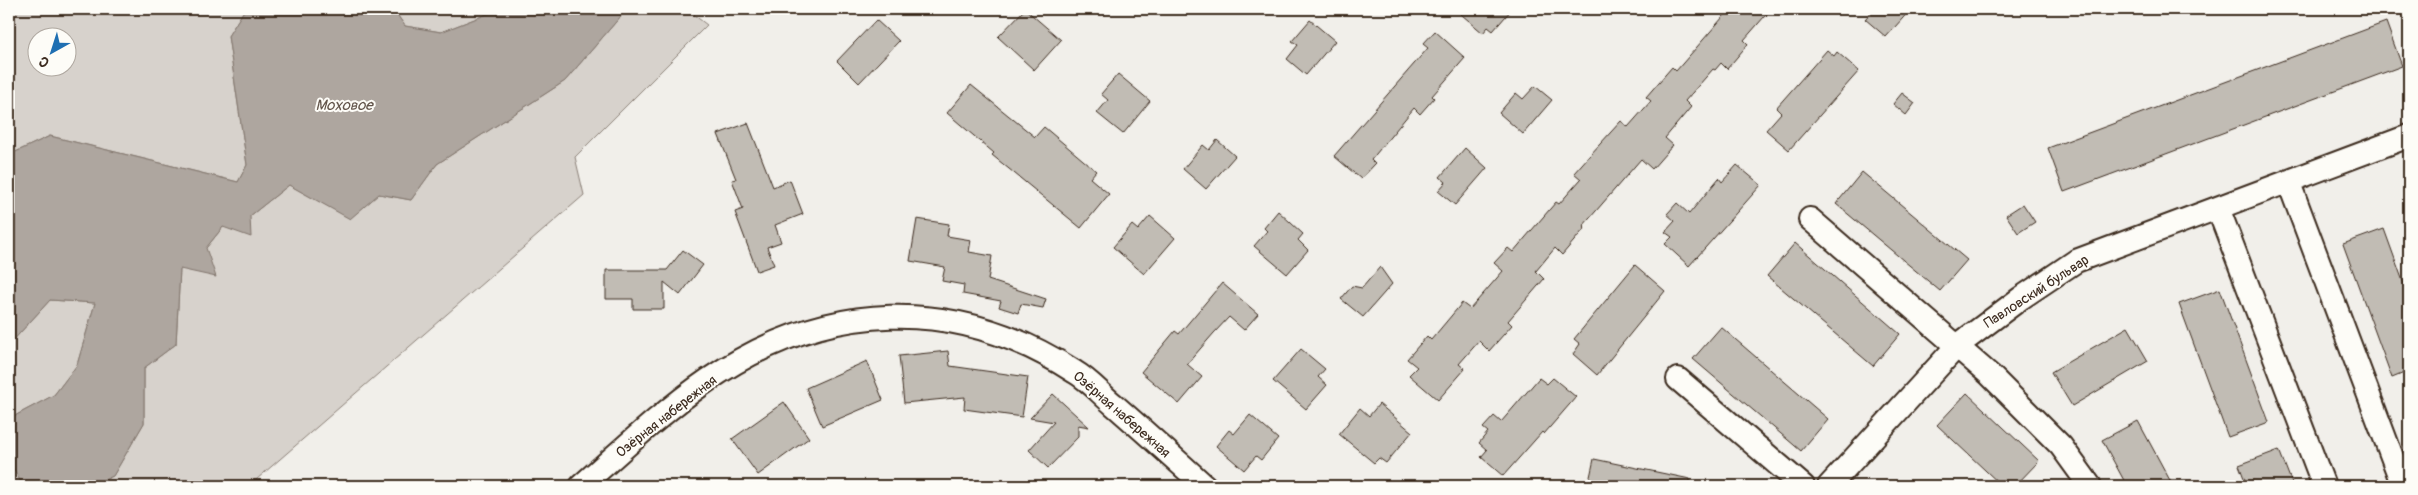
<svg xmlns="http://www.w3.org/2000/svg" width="2418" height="495" font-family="Pangolin,sans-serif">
  <rect width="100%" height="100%" fill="#f1efea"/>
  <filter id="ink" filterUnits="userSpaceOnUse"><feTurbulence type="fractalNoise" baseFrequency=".02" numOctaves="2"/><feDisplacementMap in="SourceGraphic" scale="10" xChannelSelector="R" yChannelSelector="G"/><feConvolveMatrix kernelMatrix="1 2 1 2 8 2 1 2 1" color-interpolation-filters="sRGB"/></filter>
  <g filter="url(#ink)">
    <!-- green -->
    <path fill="#d7d2cc" stroke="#897e75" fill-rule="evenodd" d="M9,9H245L228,36L247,165L238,182L50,136L9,155ZM38,38H68V68H38Z
      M393,9H492L490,13L441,32L405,26Z
      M627,9H699L694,15L707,25L575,157L584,195L249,486H91L113,476L144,423V368L176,344L180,268L206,248L223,227L250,216L289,185L350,218L379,194L411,200L437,164L565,81Z
      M50,300L95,303L77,365L54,395L9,419V345Z
      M9,460L23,486H9Z"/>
    <!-- water -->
    <path fill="#aea69f" stroke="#80746b" d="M245,9H393L405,26L441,32L490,13L492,9H627L565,81L437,164L411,200L379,194L350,219L289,185L250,216L251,237L223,227L206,248L216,277L180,269L176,344L144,368V423L113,476L91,486H23L9,460V419L54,395L77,365L95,303L50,300L9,345V155L50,136L238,182L247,165L228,36Z"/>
    <!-- building -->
    <path fill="#c1bcb4" stroke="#3b2a1e" d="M1025,9L1061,40L1034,70L998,37Z
      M1455,9H1512L1493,31L1488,27L1483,33Z
      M1730,9H1771L1744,40L1748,44L1727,69L1721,63L1715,70L1713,69L1685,101L1691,107L1665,138L1673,145L1652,169L1641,159L1583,226L1585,228L1562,255L1555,248L1536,271L1544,279L1508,321L1512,325L1489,351L1479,341L1459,364L1465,369L1438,400L1409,375L1417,367L1407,359L1427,336L1431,340L1462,303L1470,309L1503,271L1494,263L1508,248L1513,252L1556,202L1559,204L1581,179L1574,173L1590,155L1621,121L1628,127L1651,101L1646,97L1672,67L1676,71Z
      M1874,9H1911L1886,37L1865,19Z
      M876,20L899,41L859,83L837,61Z
      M1310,20L1335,41L1306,75L1287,59L1298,45L1292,41Z
      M2386,22L2402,66L2064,192L2048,148Z
      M1435,31L1465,58L1432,96L1434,98L1420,114L1414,108L1371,160L1375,164L1361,179L1334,156L1428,48L1423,44Z
      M1827,50L1834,56L1837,52L1859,71L1789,150L1766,130L1781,113L1776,108Z
      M1118,74L1150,101L1123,134L1097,113L1108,100L1101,94Z
      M971,85L1035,137L1044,127L1096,171L1090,178L1109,194L1081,228L992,155L994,153L947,113Z
      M1535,86L1552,100L1523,134L1499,113L1516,93L1523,99Z
      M1902,93L1915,103L1906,115L1893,104Z
      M748,123L773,187L790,180L803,214L775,225L781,242L767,247L774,265L757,271L735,212L743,209L732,180L736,179L718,134Z
      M1217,140L1235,156L1206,189L1183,169L1203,145L1209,150Z
      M1465,148L1487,168L1455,205L1438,191L1446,182L1440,177Z
      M1737,165L1761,185L1689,266L1665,244L1672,237L1665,232L1675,221L1667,214L1677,203L1689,214L1719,178L1722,182Z
      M1862,172L1967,260L1940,291L1836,204Z
      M2023,204L2035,222L2018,233L2006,215Z
      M1278,211L1303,234L1298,240L1308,250L1287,274L1254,246L1267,231L1264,228Z
      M1150,216L1175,238L1144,274L1113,247L1132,225L1138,230Z
      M917,219L949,224L947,236L971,240L969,252L992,256L988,280L1046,299L1043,308L1021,304L1018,313L999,307L1001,301L963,294L964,285L942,281L945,267L910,261Z
      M2384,229L2409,298V371L2392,378L2343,244Z
      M1795,243L1900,334L1873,366L1767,276Z
      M683,250L703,265L680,295L664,282V309H633V299H606V270H667Z
      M1635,265L1665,291L1597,375L1573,354L1580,344L1574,339Z
      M1380,267L1392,284L1363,317L1341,299L1352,286L1362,288Z
      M1222,283L1258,314L1244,330L1229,317L1214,333L1187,364L1202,377L1179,404L1141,372L1175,331L1179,334Z
      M2220,289L2269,422L2228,437L2179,304Z
      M1721,327L1828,419L1801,451L1693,359Z
      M2128,327L2148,361L2072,406L2051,372Z
      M1301,349L1325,369L1318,377L1327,385L1306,409L1273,381Z
      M948,351L950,366L1028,377L1022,417L964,409L965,397L904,403L899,356Z
      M867,361L883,400L822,426L806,388Z
      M1539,378L1547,384L1553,378L1576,397L1544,434L1542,432L1503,476L1481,457L1487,450L1479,443L1488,432L1483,428L1494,416L1501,422Z
      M1967,393L2039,461L2015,486H2002L1937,425Z
      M1053,394L1089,427L1078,425V437L1048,468L1029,450L1054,422L1030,418Z
      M784,402L809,438L758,475L732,439Z
      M1379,404L1412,432L1386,463L1379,458L1374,463L1339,434L1360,408L1369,416Z
      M1250,415L1278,439L1261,460L1256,456L1244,470L1216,446L1229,430L1234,434Z
      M2138,421L2173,486H2127L2102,440Z
      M2279,450L2293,486H2247L2239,465Z
      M1594,459L1690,479V486H1588Z"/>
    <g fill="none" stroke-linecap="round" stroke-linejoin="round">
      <!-- minor casing -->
      <g stroke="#3b2a1e" stroke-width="26">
        <path id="minor" d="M2289,183L2403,486
          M2218,208L2324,486
          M1810,219L1990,375L2061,446L2090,486
          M1678,379L1803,486
          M581,486C622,450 663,411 708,380C825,300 955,294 1075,372C1089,380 1100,393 1113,404C1144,431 1175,459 1205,486
          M1829,486L1957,346L2021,298L2076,261L2409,136"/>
      </g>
      <!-- minor -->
      <use href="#minor" stroke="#fdfcf7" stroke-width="22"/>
    </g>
  </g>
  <g text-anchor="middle" stroke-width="4" stroke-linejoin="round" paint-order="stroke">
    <!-- street labels -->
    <g font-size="14" fill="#3b2a1e" stroke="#fdfcf7">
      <text transform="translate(2036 291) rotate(-33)" y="5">Павловский бульвар</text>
      <text transform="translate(1122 414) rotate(41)" y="5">Озёрная набережная</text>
      <text transform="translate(666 416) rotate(-38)" y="5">Озёрная набережная</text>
    </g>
    <!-- water labels -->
    <g font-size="15" font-style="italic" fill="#63554b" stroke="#fdfcf7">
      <text x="344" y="110">Моховое</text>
    </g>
  </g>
  <!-- margin -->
  <rect width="2418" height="495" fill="none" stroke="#fdfcf7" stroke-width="30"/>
  <rect x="15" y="15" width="2388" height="465" fill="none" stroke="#3b2a1e" stroke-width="2" filter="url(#ink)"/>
  <!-- north arrow -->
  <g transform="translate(52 52) rotate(219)"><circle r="24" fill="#fdfcf7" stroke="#afa8a0"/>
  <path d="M0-4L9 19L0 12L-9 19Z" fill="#1f6fb2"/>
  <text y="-8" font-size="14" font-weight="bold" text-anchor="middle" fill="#3b2a1e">С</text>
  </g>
</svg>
